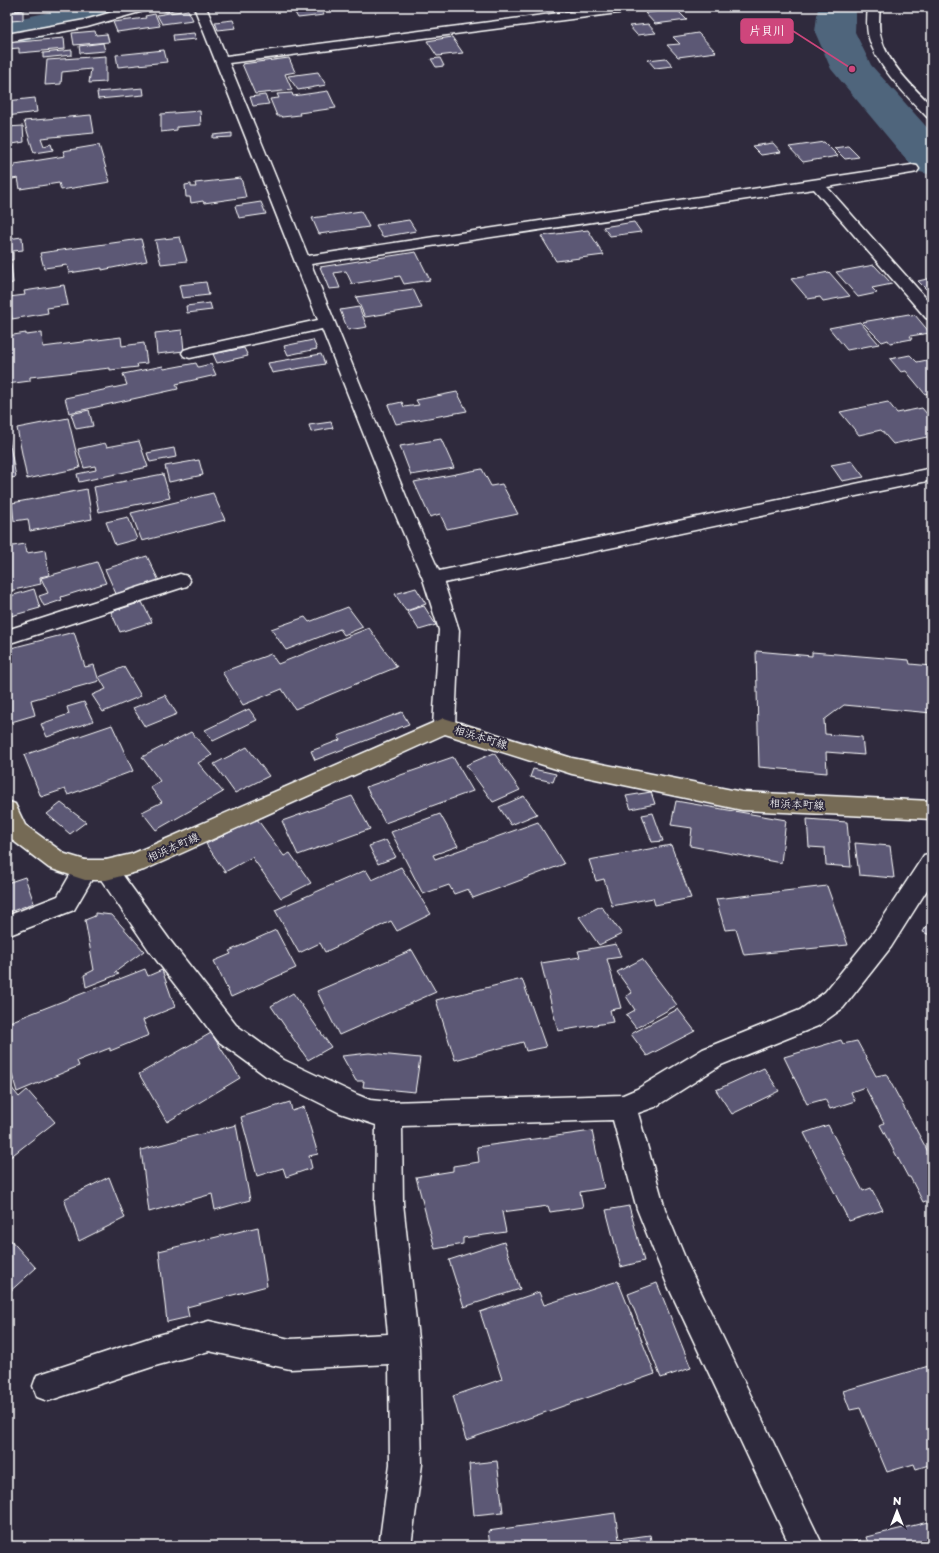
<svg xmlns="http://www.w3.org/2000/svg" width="939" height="1553" font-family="'Playpen Sans','Klee One',sans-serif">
  <rect width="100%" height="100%" fill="#2f2a3d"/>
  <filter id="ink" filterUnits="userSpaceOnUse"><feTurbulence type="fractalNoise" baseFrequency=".025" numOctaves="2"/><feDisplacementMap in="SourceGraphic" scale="8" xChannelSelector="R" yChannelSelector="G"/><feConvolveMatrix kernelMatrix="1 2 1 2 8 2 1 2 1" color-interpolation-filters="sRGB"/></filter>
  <g filter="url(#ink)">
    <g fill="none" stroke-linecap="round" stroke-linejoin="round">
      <!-- river -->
      <path fill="#50657b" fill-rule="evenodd" d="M74,7H134L129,15L86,28L7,45V21Z
        M818,7H856L855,32L871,65L932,133V175L916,171L831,69L815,32Z"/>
    </g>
    <!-- building -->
    <path fill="#5b5875" stroke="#fff" d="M15,7H35V8L16,11Z
      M165,7H181L167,12L160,9Z
      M320,8L324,15L298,18L294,11Z
      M676,9L687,20L655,24L645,13Z
      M188,10L193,20L162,24L157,15Z
      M23,11V20L11,21V12Z
      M155,14L160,26L117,32L113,22L146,18L145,16Z
      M233,20L236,28L218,30L215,22Z
      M648,24L656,33L637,35L629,26Z
      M95,31L96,35L107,34L109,42L74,45L72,33Z
      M194,33L196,39L174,41L173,35Z
      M698,33L716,52L678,57L667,45L680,44L673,37Z
      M452,37L463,53L437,56L427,41Z
      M64,38L65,49L19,53V48L7,49V43Z
      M103,43L105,51L80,53L79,46Z
      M72,50V55L43,58V53Z
      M164,50L167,62L118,67L116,55Z
      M106,56V82L89,83L91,69L62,72L61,84L45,85L47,60Z
      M289,58L295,72L285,74L292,90L255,94L242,64Z
      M440,58L444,66L436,67L431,59Z
      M666,58L673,66L655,68L648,60Z
      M318,72L326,85L298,90L288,76Z
      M143,88L144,95L98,99L97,92Z
      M328,91L336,108L299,113L300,115L282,117L281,116H277L270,99L279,98L277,94L292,93L293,96Z
      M265,95L269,104L253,106L250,97Z
      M35,98L37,112L7,116V101Z
      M200,111L201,125L177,127V130L161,132V114Z
      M91,115L94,133L41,138L44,146L51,144L53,150L34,153L24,121Z
      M23,126L24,142L7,145V127Z
      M232,133V137L213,138V135Z
      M824,142L838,156L803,162L789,147Z
      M773,143L781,152L761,155L752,146Z
      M99,145L110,182L61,190L59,183L20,189L18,178L7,180V168L15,167V164L65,156L63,151Z
      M848,146L859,157L845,159L834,148Z
      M241,178L246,197L204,203L203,201L191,203L190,197H186L185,185L191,184V187H196L195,183Z
      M261,202L266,214L239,218L235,206Z
      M361,211L369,227L319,234L312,218Z
      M409,220L416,231L382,237L376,225Z
      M634,222L641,232L610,236L603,227Z
      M588,230L604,255L556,261L541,236Z
      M22,237L23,250L13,251V260H7V239Z
      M180,237L187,261L161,264L155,240Z
      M141,239L147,261L102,270V268L69,273L67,265L44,268L40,253Z
      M416,252L430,280L404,284L400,276L352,284L346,271L334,273L340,288L329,289L320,267Z
      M7,263H11L13,283L7,284Z
      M874,265L892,284L872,288L877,293L858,297L836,272Z
      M829,272L850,296L823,301L820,297L808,299L791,279Z
      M932,278V295L918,281Z
      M206,282L209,295L182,298L179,285Z
      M64,285L68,305L47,308L48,313L12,319L9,297L25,295L24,291Z
      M413,289L422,308L365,317L356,297Z
      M210,303L212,310L187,313L186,306Z
      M359,307L367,327L348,330L340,310Z
      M909,314L911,316L915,315L930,333L910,336L912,339L890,343L888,340L882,342L862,322Z
      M860,322L879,344L847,350L829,328Z
      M182,330L184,351L157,354L155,333Z
      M26,333V335L42,333L43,347L121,337L122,346L144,343L147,363L137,364L138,367L110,370V368L30,377V381L7,384V336Z
      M313,340L317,349L288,355L284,346Z
      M244,348L248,356L217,363L213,354Z
      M321,354L325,364L272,373L268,363Z
      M910,355L917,362L932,359V392L925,394L906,371L901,372L890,359Z
      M196,363L198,367L211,364L216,375L176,384L178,389L69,413L65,398L127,385L123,374L163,366L164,369Z
      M457,392L467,411L396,424L388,405L402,402L404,407L419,405L416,400Z
      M888,402L897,413L922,408L932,420V436L893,444L881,430L859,435L840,412Z
      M89,410L93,426L76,429L71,414Z
      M68,418L80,468L27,479L17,428Z
      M331,422L333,428L311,432L309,425Z
      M7,430L16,477L7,479Z
      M441,439L454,468L411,475L400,446Z
      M139,441L148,467L79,482L77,474L96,470L95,466L84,468L78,449L105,443L107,447Z
      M174,448L176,457L150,462L147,453Z
      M199,460L203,475L169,482L165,466Z
      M852,461L864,477L842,481L831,465Z
      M482,469L491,486L502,484L518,514L447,529L440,514L430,517L414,482Z
      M163,474L170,498L99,512L94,487Z
      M87,489L92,519L30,531L28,519L14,521L12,503Z
      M213,493L225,520L142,541L131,513Z
      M128,517L137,539L115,545L106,522Z
      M25,544L27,553L45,550L49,575L40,577L41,584L9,591V588L7,589V547Z
      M147,556L160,583L117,596L105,569Z
      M97,562L106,583L61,597L62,600L44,606L39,596L48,593L41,578Z
      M416,588L426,604L406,611L395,594Z
      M34,589L40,608L11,616L7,597Z
      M142,602L152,622L120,632L111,612Z
      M424,606L436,625L419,630L407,611Z
      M348,607L363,627L344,635L340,629L286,650L271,629L305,617L309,622Z
      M369,628L397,667L295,709L282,689L243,705L222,672L271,654L278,664Z
      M74,632L85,667L94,665L99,681L31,700L35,715L8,723L7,649Z
      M756,651L812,656V652L909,660L910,664L932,666V713L844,705L824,720L825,734L862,737L864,755L826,752L827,773L759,767Z
      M124,667L141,696L103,712L92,695L106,689L99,677Z
      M165,695L177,714L145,727L133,708Z
      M84,702L93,721L47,737L41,724L69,714L67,707Z
      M249,709L257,720L213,741L205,730Z
      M402,712L409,724L315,760L311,751L340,740L338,736Z
      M112,725L133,771L68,795L65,789L41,797L24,755Z
      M191,732L212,755L198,763L223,792L156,830L142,812L162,802L150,787L160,781L142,757Z
      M247,747L269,776L235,793L214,764Z
      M494,753L520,790L493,802L466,765Z
      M453,757L473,791L385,823L366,787Z
      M533,769L556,774L553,782L530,777Z
      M651,792L655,804L631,809L626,796Z
      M352,796L370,829L298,855L282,821Z
      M524,796L537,814L511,825L499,807Z
      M676,801L786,820L781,863L690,846L692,828L671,825Z
      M61,803L86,822L70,834L47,814Z
      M653,813L663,841L652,842L642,815Z
      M440,814L458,846L433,855L435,859L538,822L564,864L473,898L468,889L454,894L449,885L423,894L391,832Z
      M257,819L284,856L290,853L311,883L281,898L252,857L225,872L206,844Z
      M807,819L847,822L851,867L826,865L825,848L809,847Z
      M386,840L396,857L378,864L369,846Z
      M855,843L890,846L894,878L859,875Z
      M671,845L691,898L655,905L653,898L612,906L604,879L596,881L589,860Z
      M401,867L431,914L397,931L391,921L325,952L320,943L299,953L275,910L366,870L372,880Z
      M25,877L34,903L7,913V883Z
      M827,886L848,945L744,955L736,929L725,930L716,899Z
      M601,906L622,934L599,945L579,917Z
      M95,913L112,915L144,951L115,972L119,974L86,987L84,975L94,970L85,920L95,916Z
      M932,916V936L923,932Z
      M276,930L296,968L231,997L214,961L231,954L229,951Z
      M616,944L621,957L607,959L621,1008L610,1010L613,1022L558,1031L541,963L580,957L578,951Z
      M412,950L436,992L339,1035L317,991Z
      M642,959L677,1005L636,1028L626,1015L635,1010L626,996L632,993L617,972Z
      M145,969L148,976L162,970L175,1007L143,1020L149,1035L110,1051V1048L77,1061L79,1066L17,1092L7,1057V1023Z
      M522,979L546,1047L526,1051L523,1042L455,1060L436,1000Z
      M293,993L331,1047L308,1060L271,1006Z
      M678,1009L695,1031L647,1056L631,1034Z
      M211,1033L240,1078L167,1122L139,1074Z
      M841,1040L843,1044L857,1041L876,1076L886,1074L932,1159V1199L923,1202L910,1177H908L880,1125L884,1123L865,1087L851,1092L855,1101L830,1109L825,1099L807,1104L784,1057Z
      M369,1053L420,1058L415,1092L363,1087L364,1081H356L342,1056Z
      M764,1068L779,1091L732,1114L716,1090Z
      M11,1087L19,1097L27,1090L55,1122L9,1158L7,1155V1091Z
      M290,1102L292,1111L304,1107L318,1154L309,1156L312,1168L286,1177L283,1168L257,1176L241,1117Z
      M236,1125L250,1200L215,1210L212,1194L149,1212L141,1150Z
      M828,1125L863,1191L871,1188L883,1210L849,1221L804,1133Z
      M592,1131L604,1188L580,1192L583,1207L550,1212L548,1206L502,1212L506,1232L463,1238V1244L435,1249L416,1177L453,1171V1166L479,1162L477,1147Z
      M109,1177L125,1218L79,1241L64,1199Z
      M629,1206L644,1261L621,1267L606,1210Z
      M258,1227L267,1286L187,1307L189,1317L167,1322L159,1251Z
      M7,1236L36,1268L7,1294Z
      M504,1242L520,1289L464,1307L449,1260Z
      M618,1281L655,1374L466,1440L453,1396L502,1379L480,1312L539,1292L544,1305Z
      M657,1283L691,1368L661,1378L628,1294Z
      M932,1365V1464L916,1469L914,1464L887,1472L860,1408L850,1410L843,1391Z
      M497,1461L503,1512L474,1515L469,1464Z
      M615,1513L619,1539L650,1535L652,1546H490L488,1531Z
      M932,1521V1546H869L866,1537Z
      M860,1540L862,1546H840Z"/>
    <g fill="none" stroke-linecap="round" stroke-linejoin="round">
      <!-- minor casing -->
      <g stroke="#fff" stroke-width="3">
        <path id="minor" d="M130,7H149L147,10L87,27L7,42V34L85,20Z
          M194,7H206L226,56L606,7H640L634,11L229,63L308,256L912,165L917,166L919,169L917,172L912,173L827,187L932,305V320L926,318L814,189L311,264L412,511L439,571L932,468V480L444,583L459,630L455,726L452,732L444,734L436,732L433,726L439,630L423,579L394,511L322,329L190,358L184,356L182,353L184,350L190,348L318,320Z
          M868,7H880C879,17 878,28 881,38C888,64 914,88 932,106V118L927,117C908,97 876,66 869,38C866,28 867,17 868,7Z
          M180,574L187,576L190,581L187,586L7,644V630Z
          M932,853V882L891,947L843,1008L818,1026L721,1065L655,1107L638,1113L665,1209L688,1265L823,1546H790L667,1284L637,1209L613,1120L402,1126L403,1203L419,1348L422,1464L411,1546H379L390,1464L389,1364L290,1369L209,1351L155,1366L48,1401L37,1397L33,1386L37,1375L155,1336L209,1321L290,1339L388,1334L375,1203L376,1125L340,1113L266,1076L218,1041L151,953L96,872L74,910L7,936V916L58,896L77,863L85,860L93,863L96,868L98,863L106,860L114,863L169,939L236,1025L284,1060L358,1095L370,1100L389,1102L623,1095L637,1089L703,1049L800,1010L825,992L873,933L924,855Z"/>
      </g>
      <!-- major casing -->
      <g stroke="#fff" stroke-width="3">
        <path id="major" d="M444,718L572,758L742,792L932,801V819L742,810L572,774L445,734L144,870L106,880H85L49,868L7,836V801L15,804L25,825L65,854L85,860H106L132,854Z"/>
      </g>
      <!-- minor -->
      <use href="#minor" fill="#2f2a3d" fill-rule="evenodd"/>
      <!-- major -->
      <use href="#major" fill="#756a55" fill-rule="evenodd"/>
    </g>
  </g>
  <g text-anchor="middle" stroke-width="4" stroke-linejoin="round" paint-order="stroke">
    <!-- street labels -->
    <g font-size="11" fill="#fff" stroke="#2f2a3d">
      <text transform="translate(481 737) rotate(17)" y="4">相浜本町線</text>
      <text transform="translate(797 804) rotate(3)" y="4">相浜本町線</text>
      <text transform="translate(173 847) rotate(-24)" y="4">相浜本町線</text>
    </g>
  </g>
  <!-- callouts -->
  <path fill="none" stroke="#ce467c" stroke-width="1.5" d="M852 69L793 31"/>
  <circle fill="#ce467c" stroke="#2f2a3d" stroke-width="1.5" cx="852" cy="69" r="4"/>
  <rect fill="#ce467c" stroke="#ce467c" stroke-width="1.5" x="741" y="19" width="52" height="24" rx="4"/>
  <g font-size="12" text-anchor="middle" font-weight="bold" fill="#fff">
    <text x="767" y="35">片貝川</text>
  </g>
  <!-- margin -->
  <rect width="939" height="1553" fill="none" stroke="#2f2a3d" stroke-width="24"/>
  <rect x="12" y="12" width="915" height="1529" fill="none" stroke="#fff" stroke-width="1.5" filter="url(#ink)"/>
  <!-- north arrow -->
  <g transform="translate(897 1511)" stroke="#2f2a3d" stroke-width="3" paint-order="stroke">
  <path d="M0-3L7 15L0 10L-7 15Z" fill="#ffffff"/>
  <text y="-6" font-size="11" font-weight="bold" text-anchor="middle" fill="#ffffff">N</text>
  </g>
</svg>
